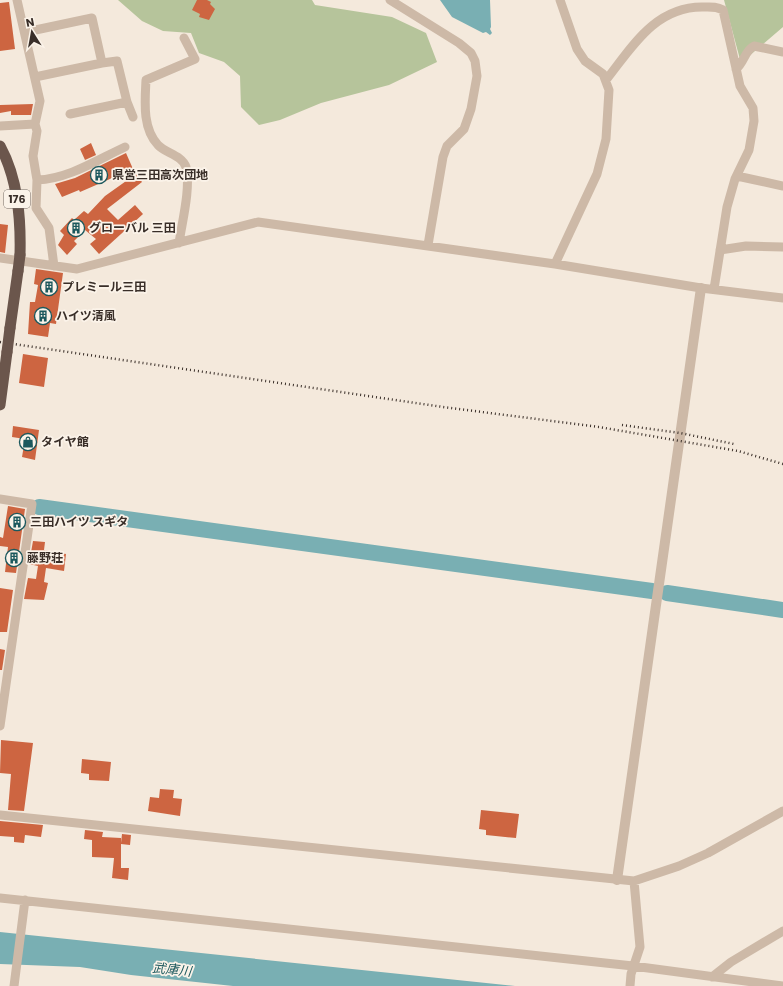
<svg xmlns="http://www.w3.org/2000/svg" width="783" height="986" font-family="Poppins,'Noto Sans JP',sans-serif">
  <rect width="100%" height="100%" fill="#f4e9dc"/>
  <!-- green -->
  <path fill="#b6c49b" d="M118,0H312L315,5L392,17L426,33L437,62L389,85L321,103L280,120L259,125L241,107L240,76L224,62L199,53L191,33L163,31L142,21Z
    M724,0H783V27L741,63Z"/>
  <!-- water -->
  <path fill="#79afb3" d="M440,0H490L491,27L490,29L492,33L490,35L486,32L483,33L452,17Z
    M0,932L515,986H233L131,975L80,967L0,964Z"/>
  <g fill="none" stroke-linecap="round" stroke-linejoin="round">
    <!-- river -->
    <path stroke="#79afb3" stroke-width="16" d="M39,507L652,591
      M667,593L783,610"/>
  </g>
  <!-- building -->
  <path fill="#cd6541" d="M197,0H207L211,2L210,4L215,9L209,20L199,17L200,14L192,10Z
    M9,2L15,49L0,51V3Z
    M33,104L31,115H11V111L0,113V105Z
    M91,143L96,155L85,160L80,149Z
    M126,153L133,169L80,192L79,190L62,197L55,184L75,178Z
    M136,174L142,182L107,209L118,220L135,205L143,214L99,254L90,244L96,239L85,230L74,241L77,244L67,255L58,245L64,235L60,231L72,218L74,220L84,211L88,214L105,196Z
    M0,224L8,225L5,253L0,252Z
    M36,269L63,273L56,324L50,323L48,337L28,334L30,302H35L38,285L34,284Z
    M23,354L48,358L44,387L19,383Z
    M13,426L39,430L35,460L22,457L25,439L12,437Z
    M8,506L25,509L16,573L5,572L8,547L0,546V537L3,538Z
    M33,541L45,542L44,550L66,554L64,571L46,568L44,582L48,583L44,600L24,599L28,578L36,579L38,566L29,564Z
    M0,588L13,590L7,632H0Z
    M0,649L5,650L2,670H0Z
    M1,740L33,743L24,811L8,810L11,774L0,773Z
    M82,759L111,762L109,781L89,780V774L81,773Z
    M160,789L174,790L173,798L182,799L180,816L148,811L150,797L159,798Z
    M481,810L519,814L516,838L486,835V830L479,829Z
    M0,821L43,825L41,837L25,835L24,843L14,842V837L0,836Z
    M85,830L103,832L102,837L121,838V843L122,834L131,835L130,845L121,844V868H129L128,880L112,878L114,858L92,857V840L84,839Z"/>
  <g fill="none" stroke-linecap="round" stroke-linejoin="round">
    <!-- minor -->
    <path stroke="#cdb9a7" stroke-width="9" d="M390,0L459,43L471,53L475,61L477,76L471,109L464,129L447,146L443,157L428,245
      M26,32L92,18L102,63L117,61L127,102L133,117
      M736,69C744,63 745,50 754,46L783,52
      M35,77L102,63
      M606,80C632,47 655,7 702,7C710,7 716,6 723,10L740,86L753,108L754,121L749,150L735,179L727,207L714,289
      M70,114L127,102
      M35,124L37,131L33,156L37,180L36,208L49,228L54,266
      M0,126L35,124L40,101L17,0
      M737,176L783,186
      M37,180C68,179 97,160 125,147
      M179,243C182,222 191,188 186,167C182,155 165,153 158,145C142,128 145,101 146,80L195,59L184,38
      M720,250L746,246L783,247
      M0,258L77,269L258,222L555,264L701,288L783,298
      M555,264L597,174L606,139L609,90L603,74L585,61L577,49L560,0
      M0,499L32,504L0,726
      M0,815L634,881L640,947L631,974L630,986
      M634,881L679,866L708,853L783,811
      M0,898L633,966L783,986
      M712,977L731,962L783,931
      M14,986L25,900"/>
    <!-- tertiary -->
    <path stroke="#cdb9a7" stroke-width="10" d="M617,880L701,288"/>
    <!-- trunk -->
    <path stroke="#6b564c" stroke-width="11" d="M0,146C18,179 21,218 20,255
      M10,328L18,271
      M0,405L7,352"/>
    <!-- rail -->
    <path stroke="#392e28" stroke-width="2.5" stroke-dasharray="1 3" stroke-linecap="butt" d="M0,342L443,407L599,427L738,451L783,464
      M622,425L680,433L734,444"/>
    <!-- trunk-bridge -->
    <path stroke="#6b564c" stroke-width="11" d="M18,271L20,255
      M7,352L10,328"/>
  </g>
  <!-- icons -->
  <defs>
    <g id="building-ring" transform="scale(0.9)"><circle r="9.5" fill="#fbf3e9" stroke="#1b585d" stroke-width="1.5"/><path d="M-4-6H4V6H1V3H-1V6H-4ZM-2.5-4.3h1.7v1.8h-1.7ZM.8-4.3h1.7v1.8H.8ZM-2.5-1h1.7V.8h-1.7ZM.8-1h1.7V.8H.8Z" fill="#1b585d"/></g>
    <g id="shop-ring" transform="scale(0.9)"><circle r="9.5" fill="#fbf3e9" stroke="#1b585d" stroke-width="1.5"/><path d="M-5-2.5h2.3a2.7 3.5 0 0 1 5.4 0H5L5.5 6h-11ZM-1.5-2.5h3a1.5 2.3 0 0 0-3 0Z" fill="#1b585d"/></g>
  </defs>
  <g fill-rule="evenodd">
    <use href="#building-ring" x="99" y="175"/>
    <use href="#building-ring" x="76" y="228"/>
    <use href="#building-ring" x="49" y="287"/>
    <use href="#building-ring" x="43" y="316"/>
    <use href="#shop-ring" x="28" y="442"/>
    <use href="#building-ring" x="17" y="522"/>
    <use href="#building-ring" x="14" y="558"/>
  </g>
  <g text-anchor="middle" stroke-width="3.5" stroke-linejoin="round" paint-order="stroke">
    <!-- shield labels -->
    <rect fill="#fbf3e9" stroke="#736962" stroke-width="1" x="4" y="190" width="26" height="18" rx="3"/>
    <g font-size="11" font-weight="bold" fill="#392e28">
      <text x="17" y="203">176</text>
    </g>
    <!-- poi labels -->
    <g font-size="12" font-weight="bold" fill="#392e28" stroke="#fbf3e9" text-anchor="start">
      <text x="112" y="179">県営三田高次団地</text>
      <text x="89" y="232">グローバル 三田</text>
      <text x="62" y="291">プレミール三田</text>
      <text x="56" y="320">ハイツ清風</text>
      <text x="41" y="446">タイヤ館</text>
      <text x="30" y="526">三田ハイツ スギタ</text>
      <text x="27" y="562">藤野荘</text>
    </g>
    <!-- water labels -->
    <g font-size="13" font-style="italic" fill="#1b585d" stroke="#fbf3e9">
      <text transform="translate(172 969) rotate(6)" y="5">武庫川</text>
    </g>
  </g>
  <!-- north arrow -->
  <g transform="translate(32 32) rotate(349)" stroke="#fbf3e9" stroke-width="3" paint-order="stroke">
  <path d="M0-3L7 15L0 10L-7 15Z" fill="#392e28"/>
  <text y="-6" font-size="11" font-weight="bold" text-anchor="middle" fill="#392e28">N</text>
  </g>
</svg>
